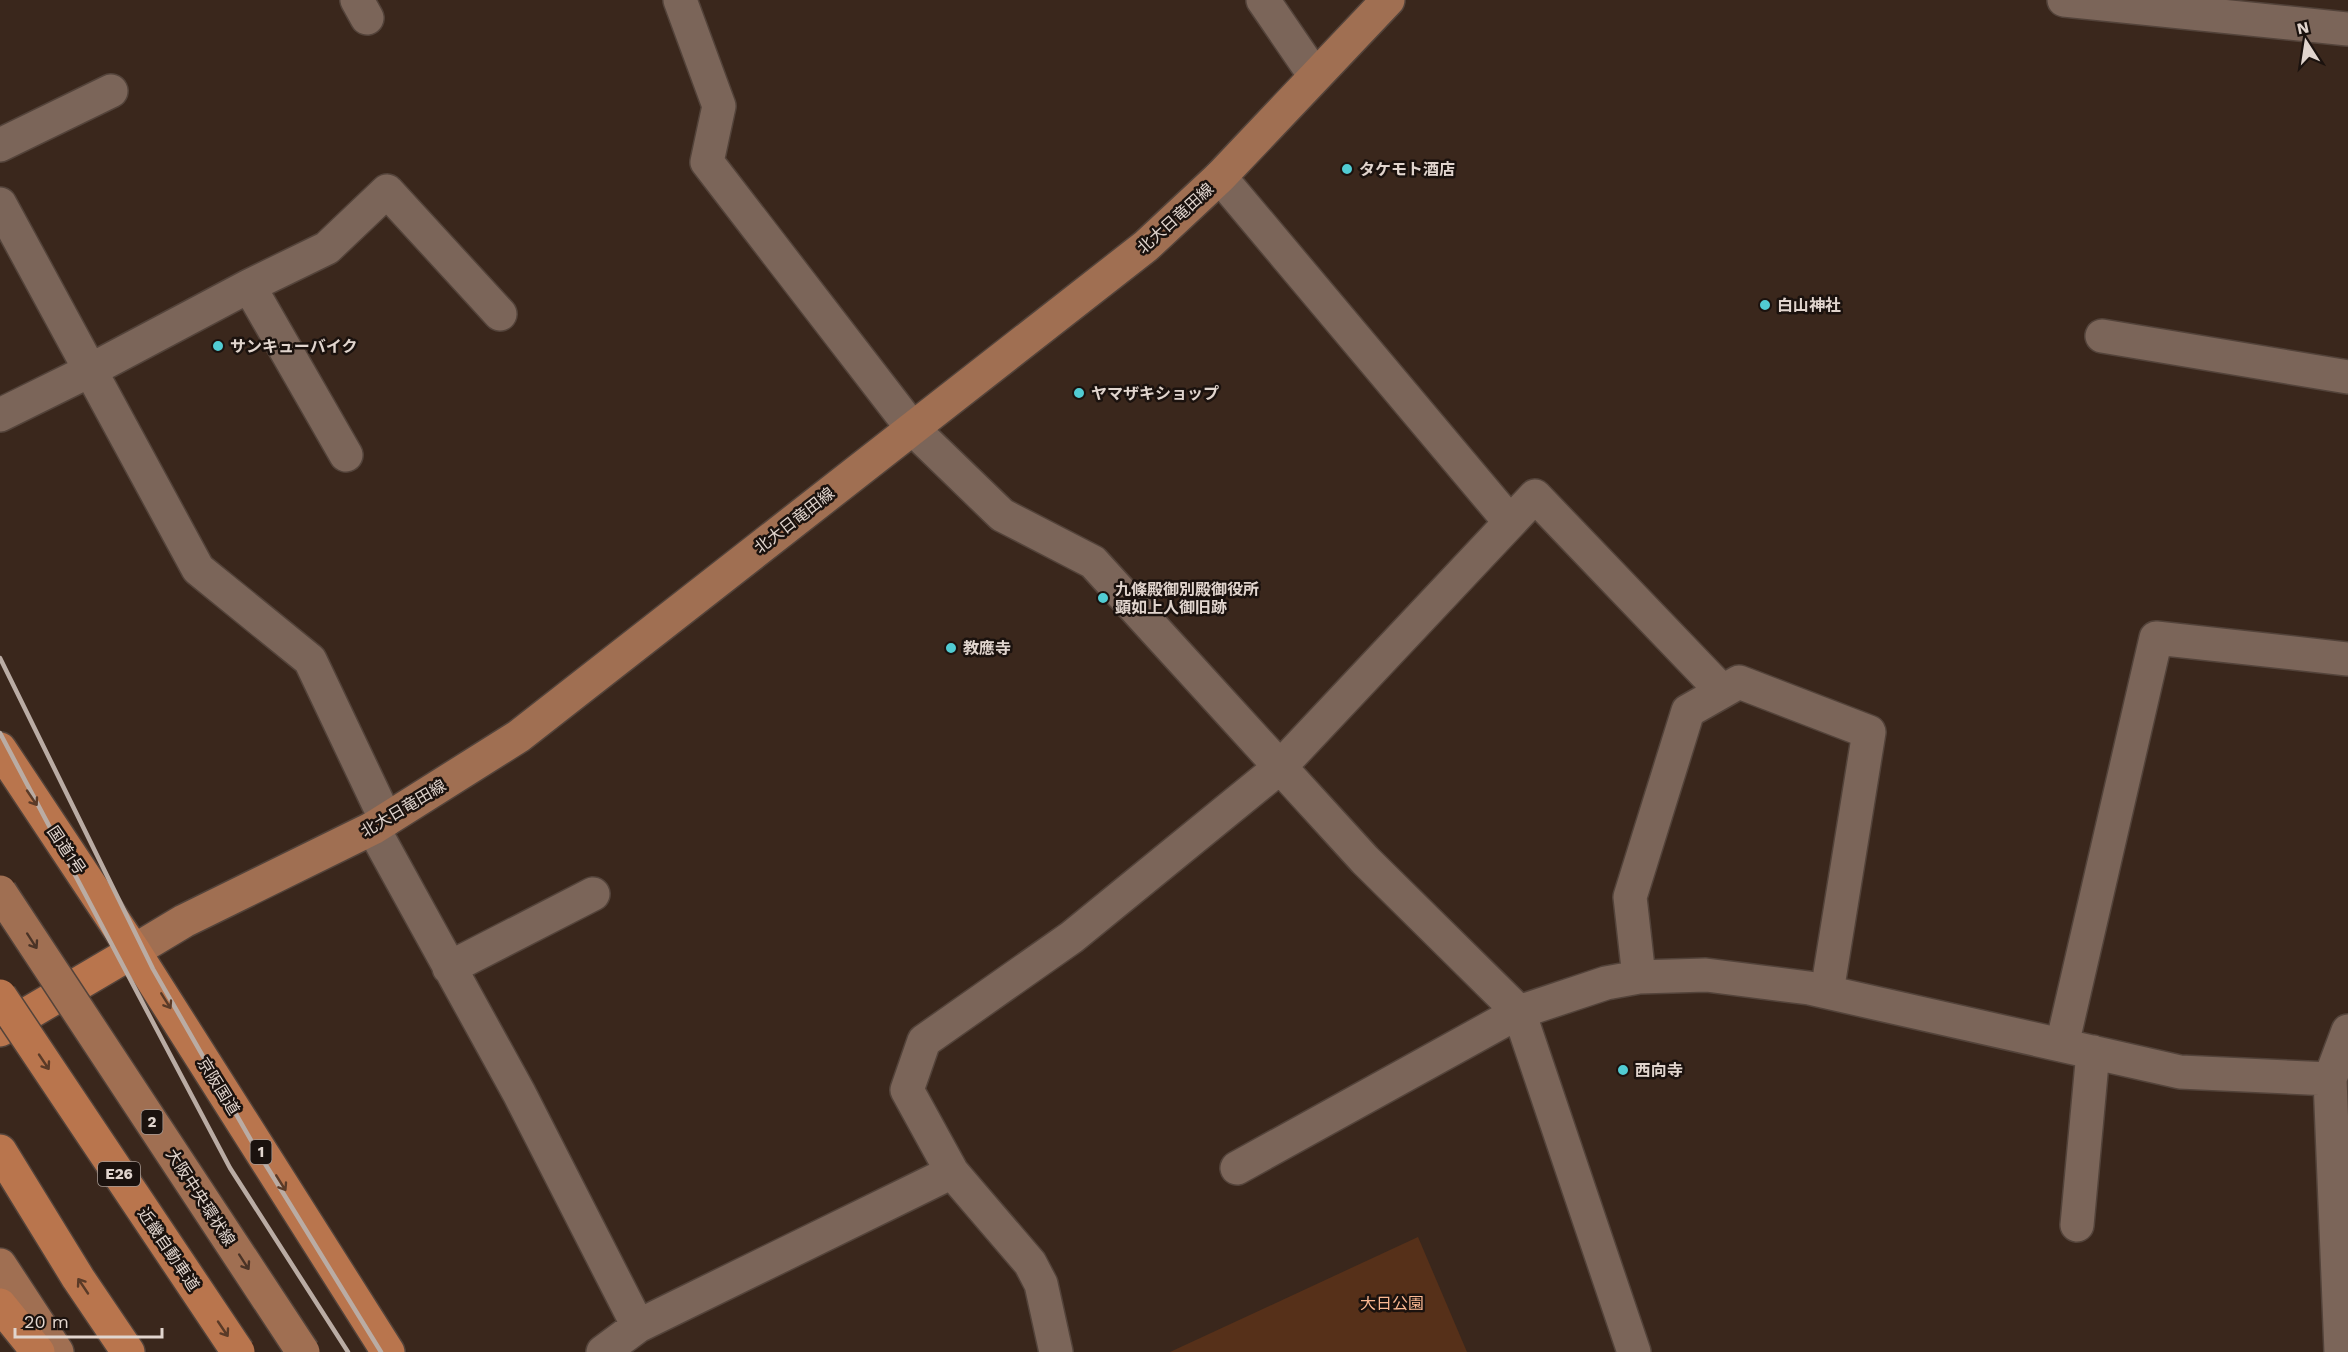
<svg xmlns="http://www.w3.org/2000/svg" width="2348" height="1352" font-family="'Work Sans','Noto Sans JP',sans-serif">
  <rect width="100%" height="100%" fill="#3a271c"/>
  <!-- green -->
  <path fill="#563019" d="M1418,1237L1467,1352H1170Z"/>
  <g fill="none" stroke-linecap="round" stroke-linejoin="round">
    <!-- minor casing -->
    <g stroke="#53433a" stroke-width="36">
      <path id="minor" d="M357,0L367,18
        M680,0L719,106L707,162L912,428L1002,515L1093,562L1365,860L1519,1012L1634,1352
        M1263,0L1315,76
        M2064,0L2348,29
        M0,145L111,91
        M1220,177L1510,522
        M0,204L198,569L310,660L386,820
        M249,286L346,455
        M2102,336L2348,377
        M0,415L89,371L249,286L327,248L387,191L500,314
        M373,828L519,1093L638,1326
        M449,968L593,894
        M1639,977L1630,897L1688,711L1739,682L1869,732L1827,992
        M2062,1045L2156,638L2348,659
        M1237,1168L1519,1012L1606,983L1639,977L1706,975L1809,988L2180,1072L2330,1079
        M2077,1225L2093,1052
        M603,1352L638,1326L952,1172
        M1056,1352L1041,1284L1030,1263L952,1172L907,1090L924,1041L1072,937L1279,768L1535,496L1722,691
        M2341,1352L2330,1079L2348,1031"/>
    </g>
    <!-- major casing -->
    <g stroke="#53433a" stroke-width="36">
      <path id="major" d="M134,951L184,921L373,828L519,736L1146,246L1220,177L1388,0
        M0,1265L57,1352"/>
    </g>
    <!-- highway casing -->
    <g stroke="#53433a" stroke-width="36">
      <path id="highway" d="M0,749L134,951L388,1352
        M0,1030L134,951
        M0,1151L78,1278L128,1352
        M0,1305L38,1352"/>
    </g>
    <!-- minor -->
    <use href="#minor" stroke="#7b6559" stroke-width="33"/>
    <!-- major -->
    <use href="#major" stroke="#a06f52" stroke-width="33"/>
    <!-- highway -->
    <use href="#highway" stroke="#b9754d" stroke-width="33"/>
    <!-- rail -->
    <path stroke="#baaca4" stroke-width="4.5" d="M0,658L153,969L256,1149L381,1352
      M0,733L230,1168L348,1352"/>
    <!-- major-bridge casing -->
    <g stroke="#53433a" stroke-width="36" stroke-linecap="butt">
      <path id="major-bridge" d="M0,892L303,1352"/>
    </g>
    <!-- highway-bridge casing -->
    <g stroke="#53433a" stroke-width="36" stroke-linecap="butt">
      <path id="highway-bridge" d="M0,996L238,1352"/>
    </g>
    <!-- major-bridge -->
    <use href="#major-bridge" stroke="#a06f52" stroke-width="33"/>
    <!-- highway-bridge -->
    <use href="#highway-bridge" stroke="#b9754d" stroke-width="33"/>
  </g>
  <!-- one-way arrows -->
  <defs><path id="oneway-shaft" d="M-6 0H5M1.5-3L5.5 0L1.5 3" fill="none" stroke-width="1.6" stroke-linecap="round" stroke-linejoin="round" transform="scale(1.5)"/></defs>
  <g stroke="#5a3a27">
    <use href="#oneway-shaft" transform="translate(32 798) rotate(56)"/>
    <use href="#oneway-shaft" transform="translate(166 1001) rotate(58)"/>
    <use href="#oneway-shaft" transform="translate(44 1062) rotate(56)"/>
    <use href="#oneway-shaft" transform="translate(281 1183) rotate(58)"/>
    <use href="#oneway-shaft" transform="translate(83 1286) rotate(-124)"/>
    <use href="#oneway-shaft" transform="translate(223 1329) rotate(56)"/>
  </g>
  <g stroke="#4a3326">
    <use href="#oneway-shaft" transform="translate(32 941) rotate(57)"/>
    <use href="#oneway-shaft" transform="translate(244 1262) rotate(57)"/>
  </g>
  <!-- markers -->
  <g fill="#51ccd3" stroke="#1b120e" stroke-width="2">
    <circle cx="1347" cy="169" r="6"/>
    <circle cx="1765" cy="305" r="6"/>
    <circle cx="218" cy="346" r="6"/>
    <circle cx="1079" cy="393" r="6"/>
    <circle cx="1103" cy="598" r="6"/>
    <circle cx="951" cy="648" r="6"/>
    <circle cx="1623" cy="1070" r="6"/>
  </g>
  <g text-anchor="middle" stroke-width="5" stroke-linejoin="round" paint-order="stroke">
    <!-- shield labels -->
    <g fill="#1b120e" stroke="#a69a94" stroke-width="1.5">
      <rect x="141.5" y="1110" width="21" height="24" rx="4.5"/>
      <rect x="250.5" y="1140" width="21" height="24" rx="4.5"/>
      <rect x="98" y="1162" width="42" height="24" rx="4.5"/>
    </g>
    <g font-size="15" font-weight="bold" fill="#e1d5ce">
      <text x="152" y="1127">2</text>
      <text x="261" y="1157">1</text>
      <text x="119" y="1179">E26</text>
    </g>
    <!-- poi labels -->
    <g font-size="16" font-weight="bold" fill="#e1d5ce" stroke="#1b120e" text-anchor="start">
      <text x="1359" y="175">タケモト酒店</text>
      <text x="1777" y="311">白山神社</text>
      <text x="230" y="352">サンキューバイク</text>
      <text x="1091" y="399">ヤマザキショップ</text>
      <text x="1115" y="595">九條殿御別殿御役所<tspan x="1115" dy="18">顕如上人御旧跡</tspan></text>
      <text x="963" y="654">教應寺</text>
      <text x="1635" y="1076">西向寺</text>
    </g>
    <!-- street labels -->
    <g font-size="16" fill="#e1d5ce" stroke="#1b120e">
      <text transform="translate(1175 218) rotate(-42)" y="6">北大日竜田線</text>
      <text transform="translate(794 520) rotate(-38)" y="6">北大日竜田線</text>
      <text transform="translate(403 808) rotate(-31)" y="6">北大日竜田線</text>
      <text transform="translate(67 850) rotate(56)" y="6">国道1号</text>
      <text transform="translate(219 1086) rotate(58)" y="6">京阪国道</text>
      <text transform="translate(201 1197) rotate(57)" y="6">大阪中央環状線</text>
      <text transform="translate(169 1249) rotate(56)" y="6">近畿自動車道</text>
    </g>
    <!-- park labels -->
    <g font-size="16" fill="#fbb892" stroke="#1b120e">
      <text x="1392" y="1309">大日公園</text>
    </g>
  </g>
  <!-- north arrow -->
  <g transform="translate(2306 42) rotate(348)" stroke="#1b120e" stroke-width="4.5" paint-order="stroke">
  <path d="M0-4.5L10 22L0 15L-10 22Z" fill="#e1d5ce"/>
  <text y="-9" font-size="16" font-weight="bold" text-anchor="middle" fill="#e1d5ce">N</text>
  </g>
  <!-- scale -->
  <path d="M15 1328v9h147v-9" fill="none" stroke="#e1d5ce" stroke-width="3"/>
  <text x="24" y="1328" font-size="18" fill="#e1d5ce" stroke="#1b120e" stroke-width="4.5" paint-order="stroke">20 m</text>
</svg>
